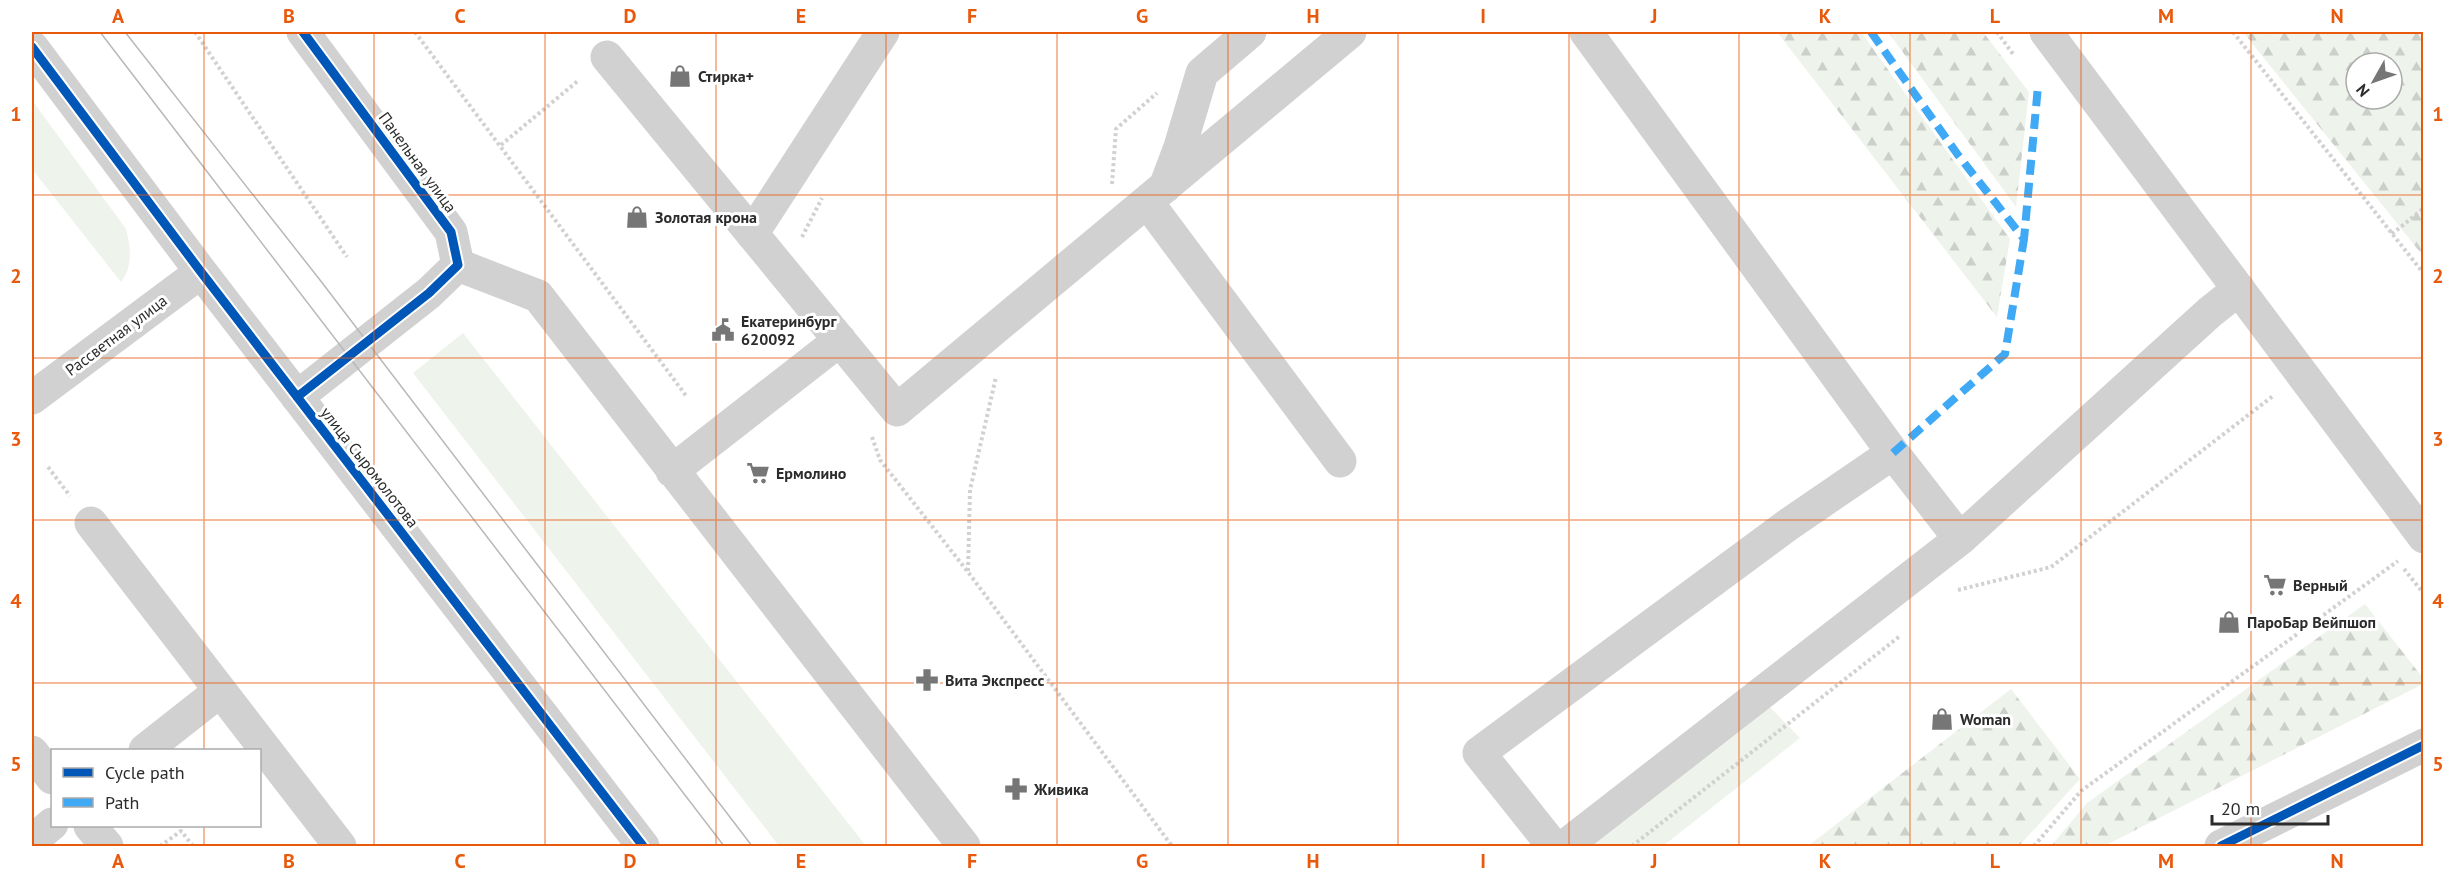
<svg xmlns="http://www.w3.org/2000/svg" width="2455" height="878" font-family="'PT Sans',sans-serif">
  <defs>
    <pattern id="forest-firs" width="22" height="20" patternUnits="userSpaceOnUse" patternTransform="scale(1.5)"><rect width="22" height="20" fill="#eef3eb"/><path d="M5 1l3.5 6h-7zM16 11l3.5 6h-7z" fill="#ccd0ca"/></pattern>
  </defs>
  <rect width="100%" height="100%" fill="#fff"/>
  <!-- grass -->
  <path fill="#eef3eb" d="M32,100L126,229C131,248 133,266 121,282L32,169Z
    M463,333L866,846H779L413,373Z
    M1764,701L1800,738L1663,846H1589Z"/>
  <!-- forest -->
  <path fill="url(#forest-firs)" fill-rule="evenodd" d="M1777,32H1861L2010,239L1997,317Z
    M1888,32H1983L2029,92L2016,207Z
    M2243,32H2423V256L2408,237ZM2356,63H2392V99H2356Z
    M2365,604L2423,678V684L2104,846H2051L2087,803Z
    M2011,689L2080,779L2019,846H1808Z"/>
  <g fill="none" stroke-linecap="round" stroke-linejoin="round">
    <!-- path -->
    <path stroke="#d1d1d1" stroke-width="4" stroke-dasharray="3 3" stroke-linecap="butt" d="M195,32L347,257
      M415,32L687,397
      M1997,32L2013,54
      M2233,32L2424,274
      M501,145L579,80
      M1112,184L1116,129L1157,93
      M2392,234L2424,208
      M802,237L822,198
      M872,437L880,460L968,572L1172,846
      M48,467L70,496
      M2404,569L2424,594
      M968,571L970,490L996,377
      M1958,590L2051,567L2273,396
      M160,846L181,831L193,846
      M1632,846L1900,636
      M2034,846L2081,791L2398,561"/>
    <!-- minor -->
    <path stroke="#d1d1d1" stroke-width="33" d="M1586,32L1893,453L1960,539
      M2046,32L2424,537
      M32,47L201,272L643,846
      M607,57L897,410L1350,32
      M1165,187L1180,147L1202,73L1250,32
      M1148,203L1340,461
      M752,234L883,32
      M458,265L538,296L964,846
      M297,397L429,293L458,265L451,232L303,32
      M32,398L201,272
      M672,471L840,340
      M91,523L340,846
      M145,750L220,691
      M32,752L52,778
      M90,826L107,846
      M32,841L52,824
      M1553,846L1479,753L1789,524L1893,453
      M1565,846L1960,539L2210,312L2239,289
      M2221,846L2424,745"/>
    <!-- tram -->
    <path stroke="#b8b8b8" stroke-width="1.5" d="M100,32L724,846
      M125,32L320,280L752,846"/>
    <!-- quiet -->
    <path stroke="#3fa9f5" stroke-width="8" stroke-dasharray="15 8" stroke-linecap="butt" d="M1871,32L1958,155L2024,239L2038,86
      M1893,453L2005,354L2024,239"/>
    <!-- cycleway casing -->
    <g stroke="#fff" stroke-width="13">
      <path id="cycleway" d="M32,47L201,272L643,846
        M297,397L429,293L458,265L451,232L303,32
        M2221,846L2424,745"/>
    </g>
    <!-- cycleway -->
    <use href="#cycleway" stroke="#0057b8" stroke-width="9"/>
  </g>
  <!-- grid -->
  <path fill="none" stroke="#e8590c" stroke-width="1.5" stroke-opacity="0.55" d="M204,32V750M374,32V846M545,32V846M716,32V846M886,32V846M1057,32V846M1228,32V846M1398,32V846M1569,32V846M1739,32V846M1910,32V846M2081,32V846M2251,32V846M32,195H2424M32,358H2424M32,520H2424M32,683H2424M204,826V846"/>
  <!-- icons -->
  <defs>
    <g id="shop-bare" transform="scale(1.8)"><path d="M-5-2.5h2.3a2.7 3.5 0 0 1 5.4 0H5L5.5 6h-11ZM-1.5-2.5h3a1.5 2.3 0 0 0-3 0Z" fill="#767676" stroke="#fff" stroke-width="2.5" paint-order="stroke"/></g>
    <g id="civic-bare" transform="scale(1.8)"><path d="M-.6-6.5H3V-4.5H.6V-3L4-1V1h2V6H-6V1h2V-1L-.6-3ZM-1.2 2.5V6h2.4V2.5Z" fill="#767676" stroke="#fff" stroke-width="2.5" paint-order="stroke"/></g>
    <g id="supermarket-bare" transform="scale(1.8)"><path d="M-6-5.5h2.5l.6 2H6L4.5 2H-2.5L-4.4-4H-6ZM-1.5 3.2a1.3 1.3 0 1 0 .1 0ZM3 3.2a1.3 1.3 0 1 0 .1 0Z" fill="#767676" stroke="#fff" stroke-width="2.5" paint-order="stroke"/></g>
    <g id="pharmacy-bare" transform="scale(1.8)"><path d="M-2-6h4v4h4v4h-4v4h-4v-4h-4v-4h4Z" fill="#767676" stroke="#fff" stroke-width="2.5" paint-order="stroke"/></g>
  </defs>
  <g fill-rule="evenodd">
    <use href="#shop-bare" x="680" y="76"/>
    <use href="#shop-bare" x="637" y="217"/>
    <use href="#civic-bare" x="723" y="330"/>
    <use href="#supermarket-bare" x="758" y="473"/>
    <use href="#supermarket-bare" x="2275" y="585"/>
    <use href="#shop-bare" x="2229" y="622"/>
    <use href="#pharmacy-bare" x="927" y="680"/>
    <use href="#shop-bare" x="1942" y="719"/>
    <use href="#pharmacy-bare" x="1016" y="789"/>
  </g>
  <g text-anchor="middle" stroke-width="6" stroke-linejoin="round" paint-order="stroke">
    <!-- poi labels -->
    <g font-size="16" font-weight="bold" fill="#2c2c2c" stroke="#fff" text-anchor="start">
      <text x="698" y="82">Стирка+</text>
      <text x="655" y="223">Золотая крона</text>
      <text x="741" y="327">Екатеринбург<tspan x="741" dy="18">620092</tspan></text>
      <text x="776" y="479">Ермолино</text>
      <text x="2293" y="591">Верный</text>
      <text x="2247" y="628">ПароБар Вейпшоп</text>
      <text x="945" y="686">Вита Экспресс</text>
      <text x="1960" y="725">Woman</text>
      <text x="1034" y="795">Живика</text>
    </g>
    <!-- street labels -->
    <g font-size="16" fill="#2c2c2c" stroke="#fff">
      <text transform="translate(418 162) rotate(54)" y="6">Панельная улица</text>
      <text transform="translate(116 335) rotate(-37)" y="6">Рассветная улица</text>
      <text transform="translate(370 467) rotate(52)" y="6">улица Сыромолотова</text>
    </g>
  </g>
  <!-- border -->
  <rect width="2455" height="878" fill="none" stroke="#ffffff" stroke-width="66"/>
  <!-- legend -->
  <rect x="51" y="749" width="210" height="78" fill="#ffffff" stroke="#ababab" stroke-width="1.5"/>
  <rect x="63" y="768" width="30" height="9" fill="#0057b8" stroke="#ababab" stroke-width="1.5"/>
  <text x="105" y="779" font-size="18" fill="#2c2c2c">Cycle path</text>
  <rect x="63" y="798" width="30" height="9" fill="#3fa9f5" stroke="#ababab" stroke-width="1.5"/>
  <text x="105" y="809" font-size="18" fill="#2c2c2c">Path</text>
  <!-- north arrow -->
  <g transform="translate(2374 81) rotate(230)"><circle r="28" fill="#ffffff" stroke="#ababab" stroke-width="1.5"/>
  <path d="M0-4.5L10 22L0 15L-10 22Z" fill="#767676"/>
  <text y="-9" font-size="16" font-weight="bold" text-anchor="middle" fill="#2c2c2c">N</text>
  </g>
  <!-- scale -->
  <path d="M2212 815v9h116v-9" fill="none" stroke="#2c2c2c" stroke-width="3"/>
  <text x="2221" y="815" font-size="18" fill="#2c2c2c" stroke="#ffffff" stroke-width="4.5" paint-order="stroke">20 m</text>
  <rect x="33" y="33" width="2389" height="812" fill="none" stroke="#e8590c" stroke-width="2"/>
  <g font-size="20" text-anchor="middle" font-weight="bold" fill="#e8590c">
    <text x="118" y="23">A</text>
    <text x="289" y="23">B</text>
    <text x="460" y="23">C</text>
    <text x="630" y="23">D</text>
    <text x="801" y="23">E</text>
    <text x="972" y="23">F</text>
    <text x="1142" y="23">G</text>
    <text x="1313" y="23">H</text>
    <text x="1483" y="23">I</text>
    <text x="1654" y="23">J</text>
    <text x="1825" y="23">K</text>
    <text x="1995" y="23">L</text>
    <text x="2166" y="23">M</text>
    <text x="2337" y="23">N</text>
    <text x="16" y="121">1</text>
    <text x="2438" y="121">1</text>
    <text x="16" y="283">2</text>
    <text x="2438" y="283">2</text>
    <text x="16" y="446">3</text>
    <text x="2438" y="446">3</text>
    <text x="16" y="608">4</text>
    <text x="2438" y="608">4</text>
    <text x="16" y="771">5</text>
    <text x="2438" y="771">5</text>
    <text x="118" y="868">A</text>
    <text x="289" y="868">B</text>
    <text x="460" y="868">C</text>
    <text x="630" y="868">D</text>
    <text x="801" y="868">E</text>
    <text x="972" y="868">F</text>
    <text x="1142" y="868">G</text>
    <text x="1313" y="868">H</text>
    <text x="1483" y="868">I</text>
    <text x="1654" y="868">J</text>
    <text x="1825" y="868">K</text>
    <text x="1995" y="868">L</text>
    <text x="2166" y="868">M</text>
    <text x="2337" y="868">N</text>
  </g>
</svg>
